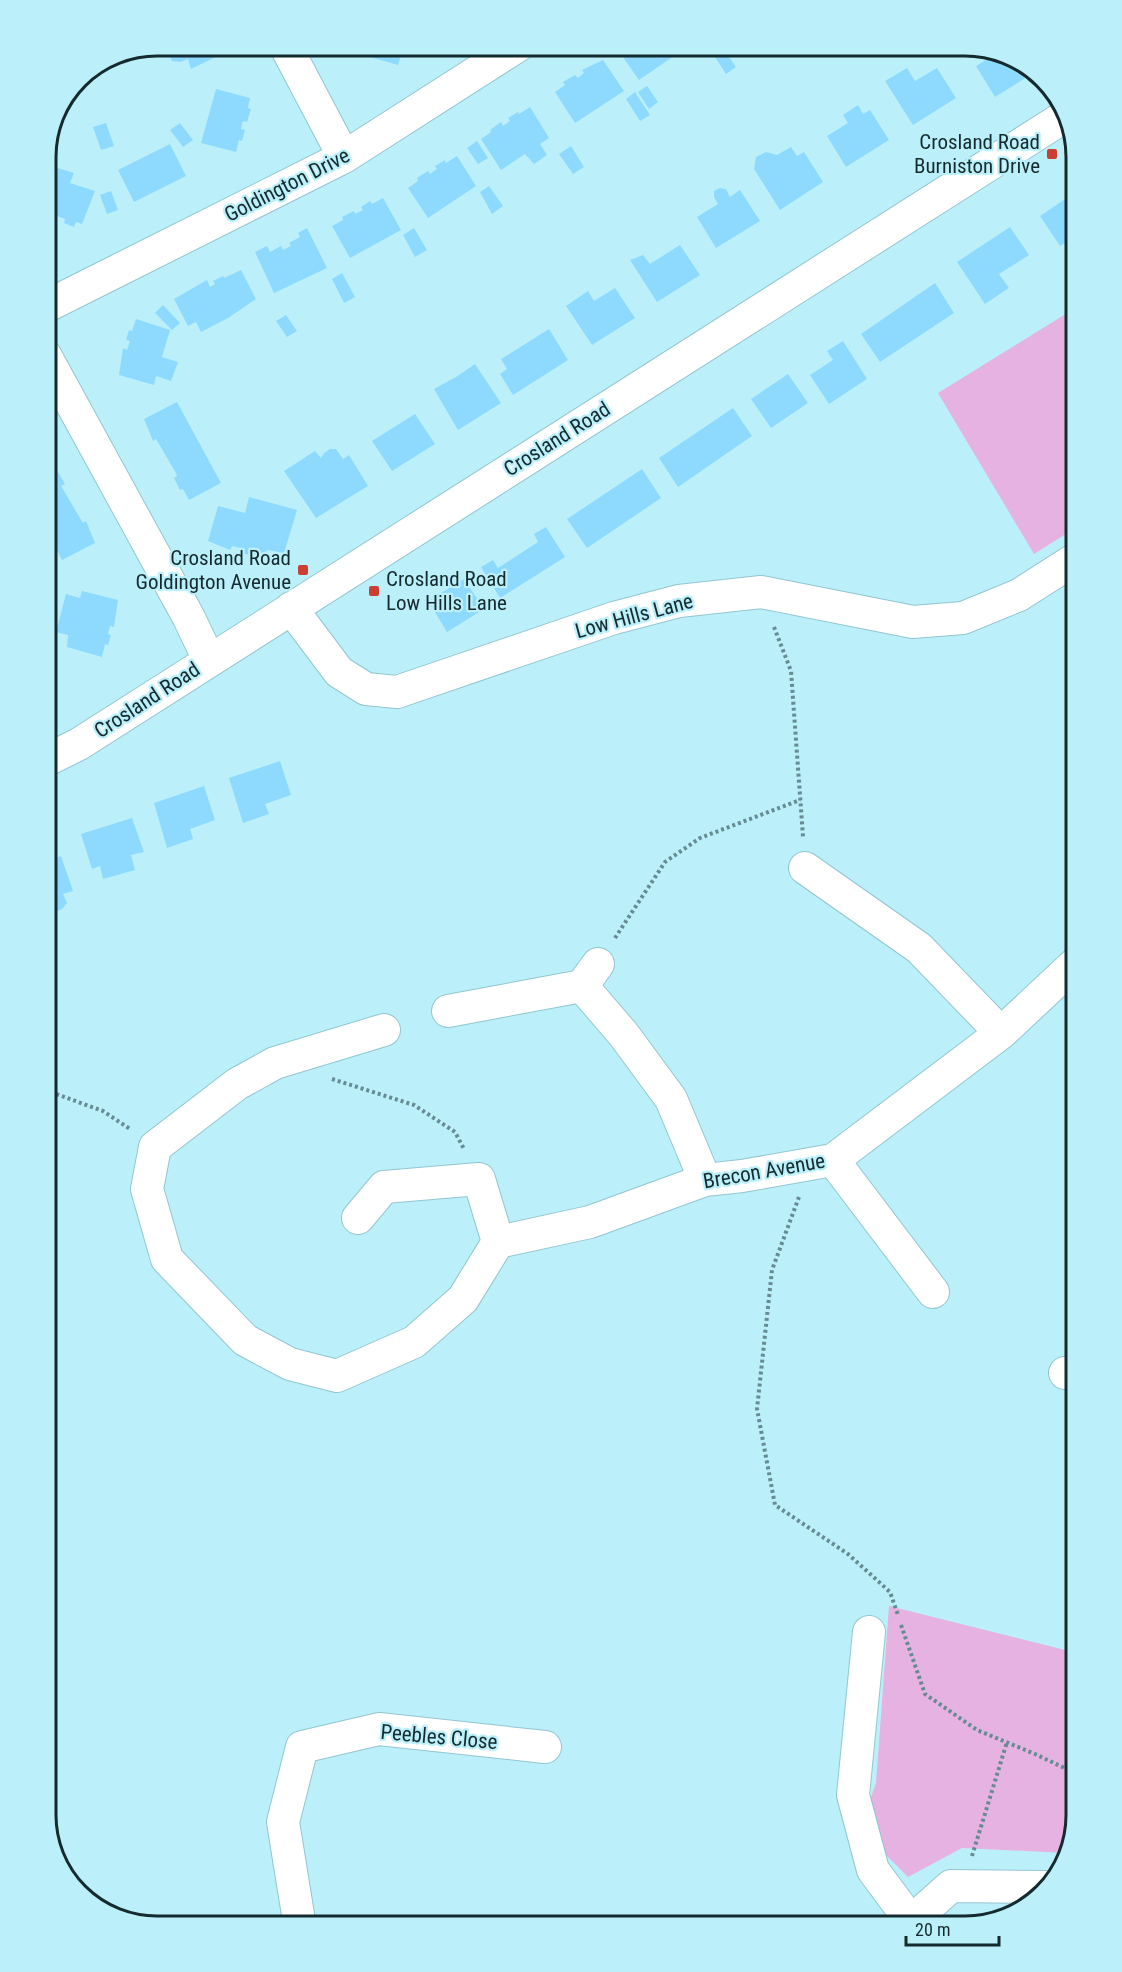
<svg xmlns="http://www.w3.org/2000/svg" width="1122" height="1972" font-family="'Roboto Condensed',sans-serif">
  <rect width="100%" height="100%" fill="#bbf0fa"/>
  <!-- green -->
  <path fill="#e6b2e1" d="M1077,307V527L1034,554L938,393Z
    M889,1606L1077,1653V1816L1066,1853L962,1848L908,1877L879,1848L866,1811L876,1783Z"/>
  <!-- building -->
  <path fill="#8ddafe" d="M176,45H220L224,53L191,69L188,59L180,62L172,61L169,55Z
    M351,45H404L398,65L349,51Z
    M625,45H690L639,80L618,50Z
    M725,51L736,67L726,74L715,57Z
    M997,53L1028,64L1035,72L995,97L976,66Z
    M603,60L624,91L575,123L555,92L565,85L563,82L575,75L578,78L584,73L582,70Z
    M907,68L915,81L937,68L956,98L913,125L885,81Z
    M647,86L658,102L649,109L638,92Z
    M216,89L250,98L248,108L251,109L247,122L243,121L242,124L241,129L245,130L242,141L239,140L236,152L201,143Z
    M635,92L650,115L640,121L626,99Z
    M858,105L863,114L870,110L889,140L846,167L827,136L848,123L843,115Z
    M530,107L549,138L540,144L547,155L534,164L525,154L501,170L481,139L491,132L490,130L501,122L503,126L510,121L508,118L518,112L519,114Z
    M106,123L114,146L101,150L93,127Z
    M180,123L193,140L183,147L170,130Z
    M477,141L488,158L478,164L467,148Z
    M170,144L186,176L134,202L118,170Z
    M571,146L584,167L573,174L559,154Z
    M791,147L797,156L804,152L823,182L780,210L754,169L756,157L766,152L777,155Z
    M457,156L476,186L428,218L408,188L418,181L417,178L428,171L430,174L437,169L435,166L445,160L446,163Z
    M48,165L74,173L70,183L95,191L82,224L76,222L74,227L64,223L65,219L54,215L53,219L45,216V172Z
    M489,186L503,206L492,214L480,192Z
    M720,188L726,189L730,197L740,190L760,221L716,248L697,217L718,204L714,197V191Z
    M111,191L118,210L107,214L100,195Z
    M1077,191V235L1060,246L1040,216Z
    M383,198L401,230L350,258L332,226L343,220L342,217L354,211L355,214L363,210L361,207L370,201L372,204Z
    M1010,227L1029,255L999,274L1009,288L985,304L957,262Z
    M307,228L327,268L274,293L255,252L267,246L270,252L281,246L283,250L291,246L289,243L300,237L298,233Z
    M414,228L427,250L415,257L403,235Z
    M680,245L700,275L657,302L630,260L643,255L650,264Z
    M241,270L256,299L228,318L201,332L196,322L188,326L174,299L207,280L210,287L215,284L213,281L223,276L224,278Z
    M342,273L355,297L344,303L332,279Z
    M935,283L954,313L880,362L861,334Z
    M615,288L635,318L592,345L566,306L588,291L594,301Z
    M163,305L180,323L172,330L155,313Z
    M286,315L297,331L287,337L276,321Z
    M136,319L170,330L162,357L178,362L171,381L156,376L154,385L119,375L123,348L127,350L130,341L126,340L129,330L132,331Z
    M549,329L568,360L513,395L500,374L507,369L501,359Z
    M843,341L867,379L829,404L810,375L833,360L827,351Z
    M475,364L501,403L458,430L434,389L456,377Z
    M788,374L808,403L771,428L751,399Z
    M177,402L221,483L189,500L183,489L180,490L174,478L177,476L176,473L156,439L153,441L144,419Z
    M733,408L752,436L678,487L659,458Z
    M415,414L435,444L392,471L372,441Z
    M330,449H336L343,459L349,455L368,486L316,518L284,471L315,451L321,458L324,453Z
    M50,462L55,473L58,472L65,484L61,486L83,523L86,521L95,543L62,560L45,529V464Z
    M642,469L661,498L587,548L567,519Z
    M249,497L297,510L284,553L267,550L265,556L253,553L252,556L239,552L240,548L232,546L230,550L208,541L218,506L245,513Z
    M546,527L565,557L500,598L481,567L493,560L498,568L538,542L534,534Z
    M464,579L484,609L447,632L428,601Z
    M82,591L118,600L114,627L110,626L108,634L111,635L108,645L105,644L102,657L67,647L68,635L56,632L66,594L80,598Z
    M280,761L291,795L265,804L269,814L243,823L229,778Z
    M204,786L215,820L190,829L193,839L167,848L154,803Z
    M132,818L144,852L131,855L135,870L103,879L100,866L92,869L81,834Z
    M61,856L73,891L63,894L67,903L62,909L57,911L51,908L52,911L45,914V862Z"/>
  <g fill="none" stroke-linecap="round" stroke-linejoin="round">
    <!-- minor casing -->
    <g stroke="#92c6cf" stroke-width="34">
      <path id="minor" d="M285,45L344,157
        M45,307L344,157L519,45
        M45,355L189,618L209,660
        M291,608L339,672L366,689L397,692L614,618L679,601L761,592L913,622L963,618L1019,595L1077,558
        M45,761L79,744L1067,115
        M805,868L919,948L1001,1033
        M598,964L582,986L624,1035L671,1099L705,1180
        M448,1011L582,986
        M384,1030L275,1063L237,1084L155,1147L147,1189L167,1259L245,1340L290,1364L337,1376L414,1342L463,1299L498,1242L590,1222L705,1180L742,1176L833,1160L1001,1033L1077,962
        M833,1160L933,1292
        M358,1218L384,1187L479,1179L498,1242
        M1065,1373L1077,1372
        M869,1632L853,1795L873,1870L910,1920
        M300,1927L283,1822L302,1747L379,1729L545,1747
        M905,1927L951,1886L1048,1887"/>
    </g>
    <!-- path -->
    <path stroke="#668b92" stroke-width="4" stroke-dasharray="3 3" stroke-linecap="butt" d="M1077,392L1066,373L1077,359
      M774,627L791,671L803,837
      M615,938L665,862L700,838L800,800
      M332,1079L414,1105L455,1132L464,1149
      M45,1090L103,1111L130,1129
      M799,1197L772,1270L757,1409L775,1505L848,1554L890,1592L898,1615
      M901,1625L925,1694L977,1730L1035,1754L1075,1773L1077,1778
      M972,1856L1007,1742"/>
    <!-- minor -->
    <use href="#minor" stroke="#fff" stroke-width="32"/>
  </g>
  <!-- markers -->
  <g fill="#cb3e31" stroke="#bbf0fa" stroke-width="2">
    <rect x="1046" y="148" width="12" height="12" rx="3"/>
    <rect x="297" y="564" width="12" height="12" rx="3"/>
    <rect x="368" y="585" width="12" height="12" rx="3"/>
  </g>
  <g text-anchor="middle" stroke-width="4.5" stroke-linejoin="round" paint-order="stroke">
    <!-- poi labels -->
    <g font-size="21" fill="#152a2e" stroke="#bbf0fa" text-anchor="end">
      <text x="1040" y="149">Crosland Road<tspan x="1040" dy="24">Burniston Drive</tspan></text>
      <text x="291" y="565">Crosland Road<tspan x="291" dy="24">Goldington Avenue</tspan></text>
      <text x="386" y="586" text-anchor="start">Crosland Road<tspan x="386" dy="24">Low Hills Lane</tspan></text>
    </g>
    <!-- street labels -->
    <g font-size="21" fill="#152a2e" stroke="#bbf0fa">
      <text transform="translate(287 185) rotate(-27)" y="7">Goldington Drive</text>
      <text transform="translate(557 439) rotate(-32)" y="7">Crosland Road</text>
      <text transform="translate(634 616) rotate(-15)" y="7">Low Hills Lane</text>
      <text transform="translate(147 700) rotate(-33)" y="7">Crosland Road</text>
      <text transform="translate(764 1171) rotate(-10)" y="7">Brecon Avenue</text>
      <text transform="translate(439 1737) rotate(5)" y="7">Peebles Close</text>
    </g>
  </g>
  <!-- crop -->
  <path d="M0 0H1122V1972H0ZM157 56H965A101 101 0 0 1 1066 157V1815A101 101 0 0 1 965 1916H157A101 101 0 0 1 56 1815V157A101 101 0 0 1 157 56Z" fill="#bbf0fa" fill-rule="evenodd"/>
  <path fill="none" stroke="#152a2e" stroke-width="3" d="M157 56H965A101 101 0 0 1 1066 157V1815A101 101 0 0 1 965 1916H157A101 101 0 0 1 56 1815V157A101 101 0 0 1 157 56Z"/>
  <!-- scale -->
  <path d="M906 1936v9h93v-9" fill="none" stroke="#152a2e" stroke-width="3"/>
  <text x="915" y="1936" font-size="18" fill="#152a2e" stroke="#bbf0fa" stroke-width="4.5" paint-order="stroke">20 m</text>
</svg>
